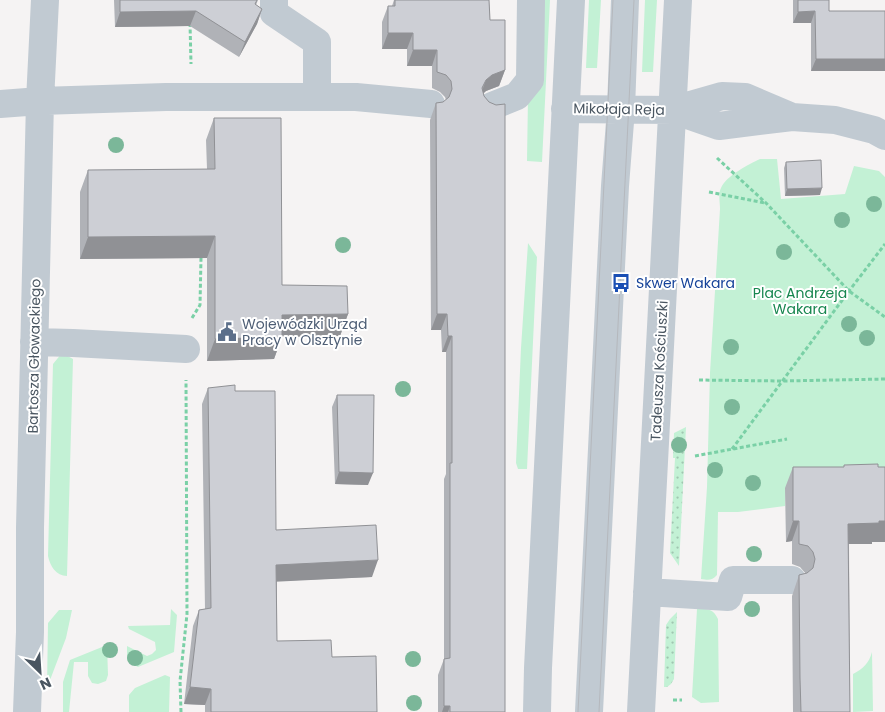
<svg xmlns="http://www.w3.org/2000/svg" width="885" height="712" font-family="Poppins,sans-serif">
  <defs>
    <pattern id="garden-dots" width="8" height="8" patternUnits="userSpaceOnUse" patternTransform="scale(1.25)"><rect width="8" height="8" fill="#c3f1d5"/><path d="M2 2h.1M6 6h.1" fill="none" stroke="#a0c6b0" stroke-width="1.8" stroke-linecap="round"/></pattern>
  </defs>
  <rect width="100%" height="100%" fill="#f5f3f3"/>
  <!-- green -->
  <path fill="#c3f1d5" d="M544,0H550L542,162L527,161L528,97Z
    M589,0H601L597,68H586Z
    M645,0H657L653,72H642Z
    M760,159H777L781,199L845,194L854,166L879,171L885,177V487L786,488L785,506L738,512H718L717,575C712,581 708,580 701,579L707,487L710,373L720,209C720,202 718,194 721,188C726,176 749,164 760,159Z
    M528,243L537,257L527,469H518L516,463L521,348Z
    M62,353L73,359L67,576C56,576 50,566 48,556L53,364Z
    M171,609L177,615L174,652L138,667L132,664L127,660V646L147,656L152,654L156,650L155,642L129,629L128,626L170,625Z
    M697,609C707,609 713,608 718,619L719,702L701,703L692,697Z
    M59,610H72L66,638L47,688L48,623Z
    M107,645L108,675L106,681L98,684L92,683L88,676V662H74L69,712H63V682L70,660Z
    M872,652L873,711L853,712V674C863,669 869,663 872,652Z
    M165,675L170,677L169,712H129V695L135,688Z"/>
  <!-- garden -->
  <path fill="url(#garden-dots)" d="M686,427L679,566L670,553L675,458H673L674,433Z
    M677,612L674,679L671,684L667,687H664L666,625L670,619Z"/>
  <g fill="none" stroke-linecap="round" stroke-linejoin="round">
    <!-- path -->
    <path stroke="#7ad0a6" stroke-width="3" stroke-dasharray="4 2.5" stroke-linecap="butt" d="M190,23L191,64
      M717,158L766,203L849,291L885,317
      M709,192L765,203
      M192,318L200,305L201,258
      M699,380L782,381L885,379
      M732,449L849,291L885,244
      M695,456L787,439
      M673,700H682
      M181,712L180,681L187,614L186,380"/>
    <!-- minor -->
    <path stroke="#c1cad2" stroke-width="28" d="M274,0V13L317,42V97
      M0,104L40,101L166,97H356L431,104
      M492,106L517,96L530,80L531,0
      M565,109L673,110L722,96L745,97L792,117
      M673,110L719,126L792,117L835,120L874,130L885,136
      M34,342L73,343L186,349
      M647,592L728,597L733,580H792
      M27,712L30,632V528L40,101L45,0
      M537,712L538,668L558,265L571,0
      M589,712L615,186L621,109L625,0
      M641,712L678,0"/>
    <!-- tram -->
    <path stroke="#b5b8bd" stroke-width="1" d="M578,712L613,0
      M599,712L634,0"/>
  </g>
  <!-- trees -->
  <g fill="#7bb799">
    <circle cx="116" cy="145" r="8"/>
    <circle cx="874" cy="204" r="8"/>
    <circle cx="842" cy="220" r="8"/>
    <circle cx="343" cy="245" r="8"/>
    <circle cx="784" cy="252" r="8"/>
    <circle cx="849" cy="324" r="8"/>
    <circle cx="867" cy="338" r="8"/>
    <circle cx="731" cy="347" r="8"/>
    <circle cx="403" cy="389" r="8"/>
    <circle cx="732" cy="407" r="8"/>
    <circle cx="679" cy="445" r="8"/>
    <circle cx="715" cy="470" r="8"/>
    <circle cx="753" cy="483" r="8"/>
    <circle cx="754" cy="554" r="8"/>
    <circle cx="752" cy="609" r="8"/>
    <circle cx="110" cy="650" r="8"/>
    <circle cx="135" cy="658" r="8"/>
    <circle cx="413" cy="659" r="8"/>
    <circle cx="414" cy="703" r="8"/>
  </g>
  <!-- wall -->
  <path fill="#b0b2b7" d="M114,0H258L256,5L262,9L257,24L239,57L190,26L115,27Z
    M394,0H489L490,20L505,70L499,86L486,91L483,94L505,712H438V675L444,659V479L446,474V352H442L441,330H431L430,120L436,103L443,102L446,100L445,97L440,92L432,88V66H407V49H382V22L388,6H392Z
    M793,0H829V11H885V71H811V23H793Z
    M214,118L282,285L348,314L340,336L282,337L274,359L207,361V258L80,259V192L88,170L207,169L206,140Z
    M786,162L820,195L785,196L784,168Z
    M208,388L235,391L276,530L372,577L277,581V641L332,657L377,712H205V705L184,704L193,626L199,610L205,609L202,404Z
    M337,395L368,485L335,484L332,407Z
    M844,465L872,542V544H849L850,712H793L792,596L799,575L806,574L800,567L792,564V541L786,542L785,488L793,467H844Z"/>
  <!-- shaded-wall -->
  <path fill="#909195" d="M262,9L257,24L239,57L245,42Z
    M196,11L190,26L115,27L120,12Z
    M815,11L811,23H793L798,12Z
    M388,33H413L407,49H382Z
    M413,50H437L432,66H407Z
    M816,59H885V71H811Z
    M505,70L499,86L486,91L480,96L477,104L486,80L492,75Z
    M822,188L820,195L785,196L787,189Z
    M215,236L207,258L80,259L88,237Z
    M348,314L340,336L282,337L274,359L207,361L215,339L282,315Z
    M437,314H447L441,330H431Z
    M448,336H452L446,352H442Z
    M339,472L373,473L368,485L335,484Z
    M793,521H799L792,541L786,542Z
    M879,521H885V542H872V544H841L848,524Z
    M378,560L372,577L270,582L276,565Z
    M190,687L211,689L205,705L184,704Z
    M444,706H450L448,712H442Z"/>
  <!-- building -->
  <path fill="#cdcfd5" stroke="#909195" d="M120,0H257L255,4L262,9L245,42L196,11L120,12Z
    M395,0H489L490,20H505V70L492,75L486,80L482,88L484,96L489,102L496,105L505,104V712H450V706H444V659L450,658V463H452V336H448L447,314H437L436,103L443,102L449,97L452,89L451,81L446,75L437,72V50H413V33H388V6H395Z
    M798,0H829V11H885V59H816L815,11L798,12Z
    M214,118H281L282,285L347,286L348,314L282,315V337L215,339V236L88,237V170L215,169Z
    M821,160L822,188L787,189L786,162Z
    M235,385V391H275L276,530L376,525L378,560L276,565L277,641L331,640L332,657L376,656L377,712H211V689L190,687L199,610L211,608L208,388Z
    M337,395H374L373,473L339,472Z
    M878,464V467H885V521H879V523L848,524L850,712H801L800,678L799,575L807,573L813,568L815,559L813,552L808,546L799,544V521H793V467H844V465Z"/>
  <!-- icons -->
  <defs>
    <g id="bus-bare" transform="scale(1.5)"><path d="M-5-6H5V4H4V6H2V4H-2V6H-4V4H-5ZM-3.5-4V0h7V-4ZM-3.5 1.2v1.5H-2V1.2ZM2 1.2v1.5H3.5V1.2Z" fill="#1a4fb4" stroke="#fff" stroke-width="2.5" paint-order="stroke"/></g>
    <g id="civic-bare" transform="scale(1.5)"><path d="M-.6-6.5H3V-4.5H.6V-3L4-1V1h2V6H-6V1h2V-1L-.6-3ZM-1.2 2.5V6h2.4V2.5Z" fill="#5c6f8a" stroke="#fff" stroke-width="2.5" paint-order="stroke"/></g>
  </defs>
  <g fill-rule="evenodd">
    <use href="#bus-bare" x="621" y="283"/>
    <use href="#civic-bare" x="227" y="332"/>
  </g>
  <g text-anchor="middle" stroke-width="4" stroke-linejoin="round" paint-order="stroke">
    <!-- street labels -->
    <g font-size="14" fill="#4a5661" stroke="#fff">
      <text transform="translate(619 109) rotate(1)" y="5">Mikołaja Reja</text>
      <text transform="translate(34 356) rotate(-89)" y="5">Bartosza Głowackiego</text>
      <text transform="translate(659 371) rotate(-87)" y="5">Tadeusza Kościuszki</text>
    </g>
    <!-- transit labels -->
    <g font-size="14" fill="#164399" stroke="#fff" text-anchor="start">
      <text x="636" y="288">Skwer Wakara</text>
    </g>
    <!-- park labels -->
    <g font-size="14" fill="#17864f" stroke="#fff">
      <text x="800" y="298">Plac Andrzeja<tspan x="800" dy="16">Wakara</tspan></text>
    </g>
    <!-- service labels -->
    <g font-size="14" fill="#4e5e75" stroke="#fff" text-anchor="start">
      <text x="242" y="329">Wojewódzki Urząd<tspan x="242" dy="16">Pracy w Olsztynie</tspan></text>
    </g>
  </g>
  <!-- north arrow -->
  <g transform="translate(40 672) rotate(155)" stroke="#ffffff" stroke-width="4" paint-order="stroke">
  <path d="M0-4L9 19L0 12L-9 19Z" fill="#4a5661"/>
  <text y="-8" font-size="14" font-weight="bold" text-anchor="middle" fill="#4a5661">N</text>
  </g>
</svg>
